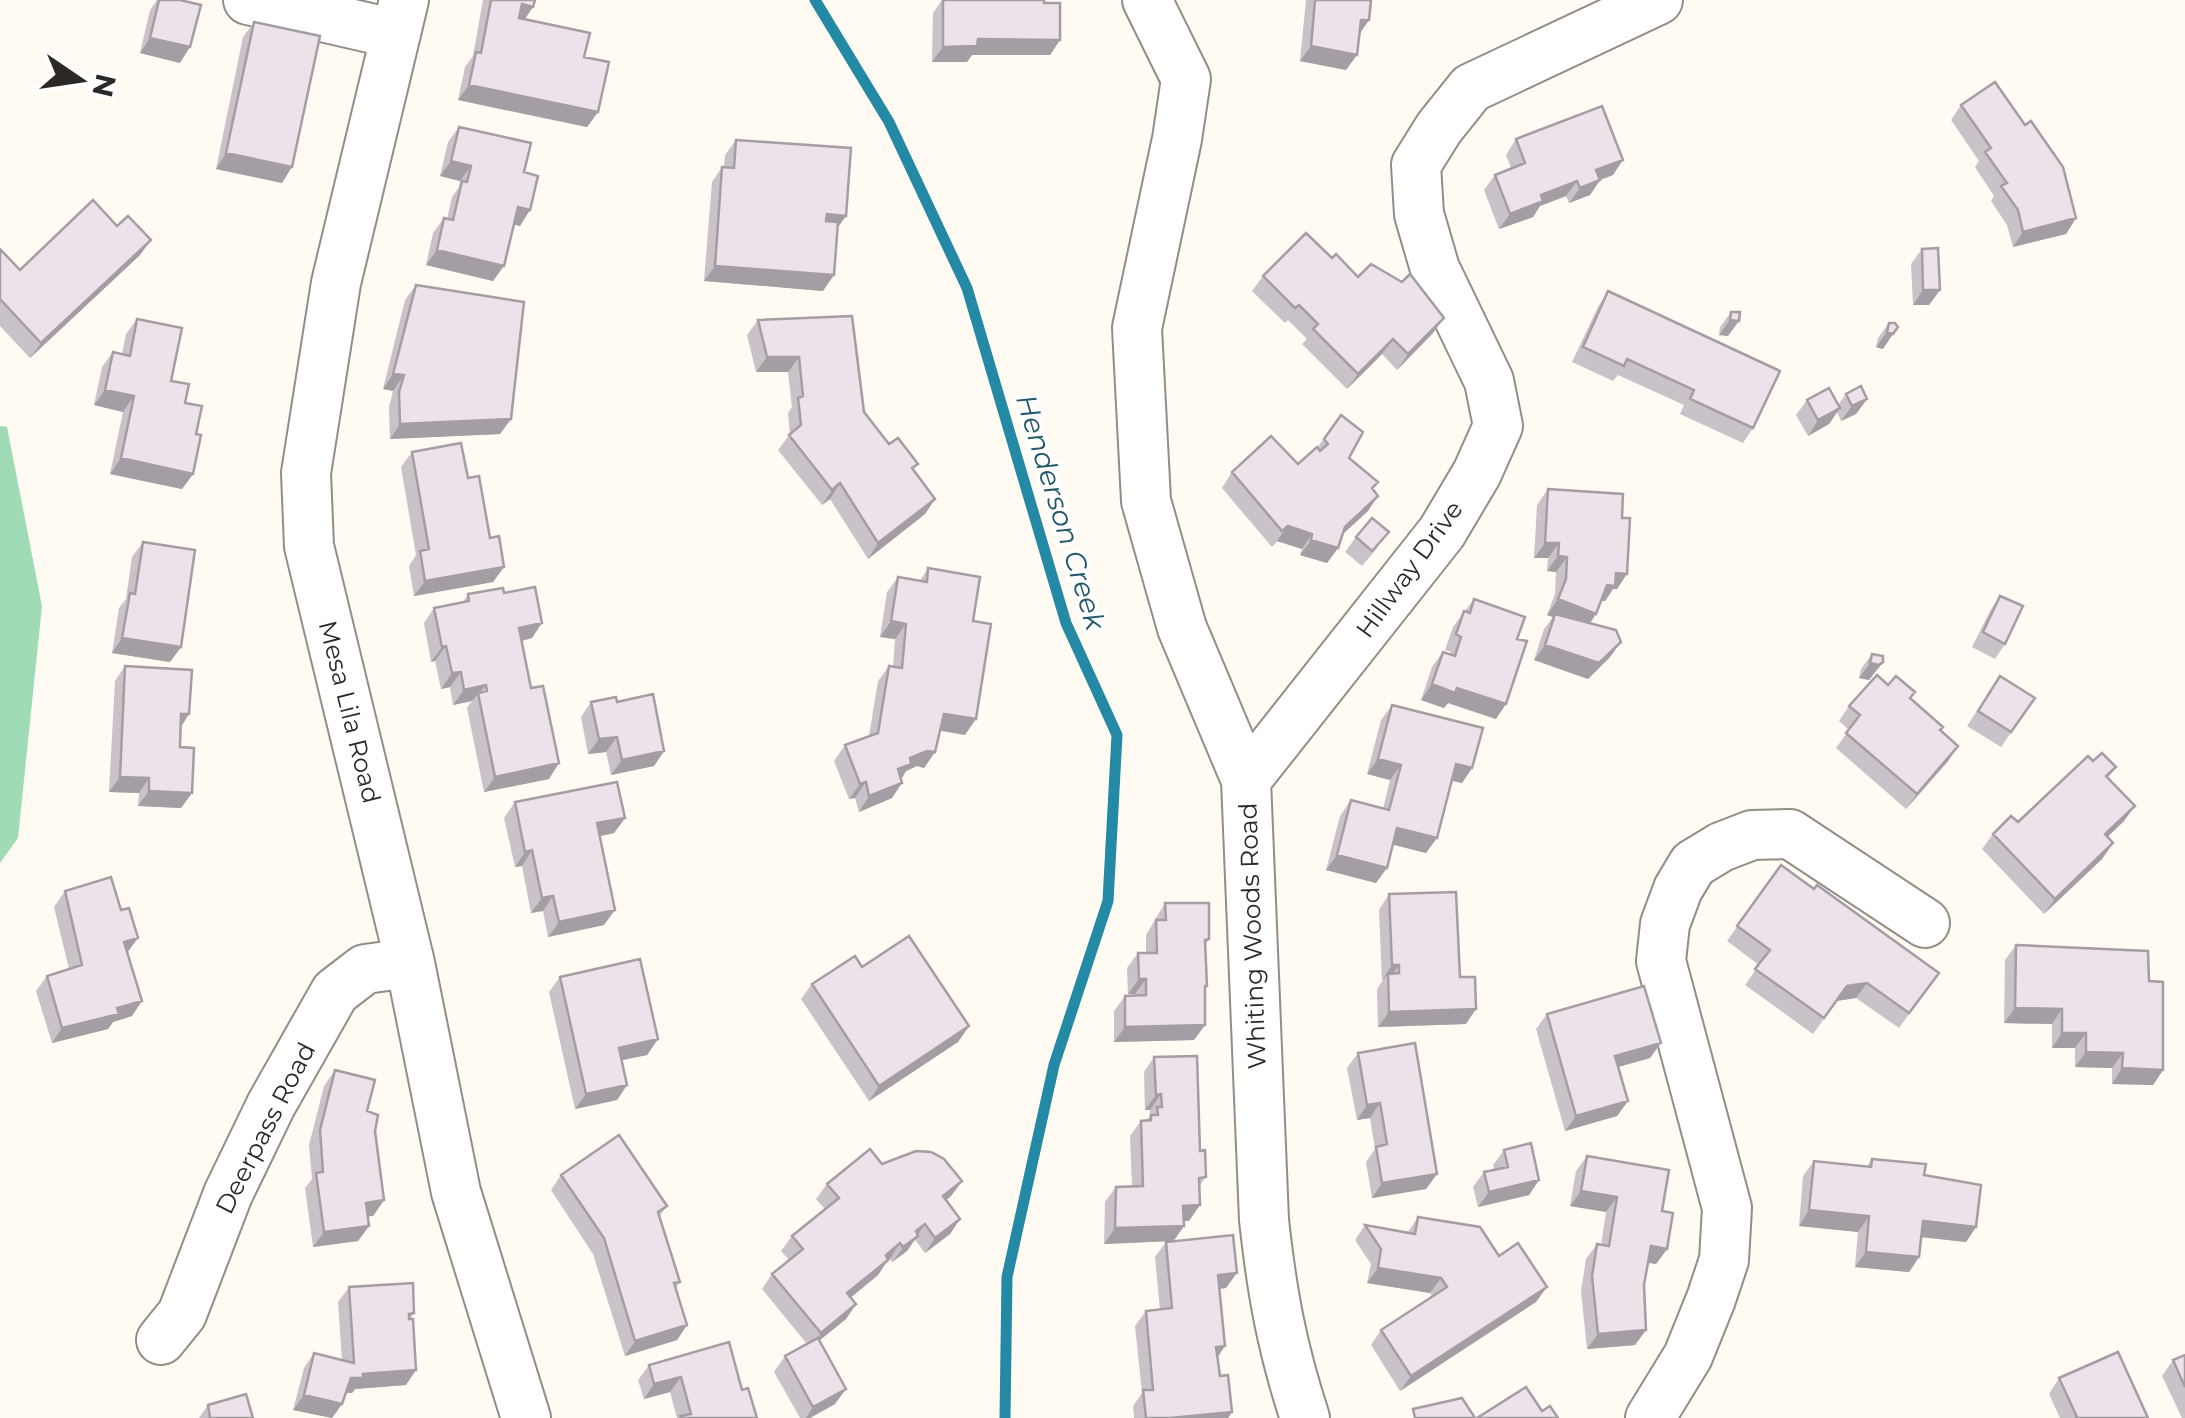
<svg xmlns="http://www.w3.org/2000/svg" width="2185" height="1418" font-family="Montserrat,sans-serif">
  <rect width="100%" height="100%" fill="#fffaf2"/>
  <!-- green -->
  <path fill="#9fdcb6" d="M0,426L7,427L42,606L18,838L0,863Z"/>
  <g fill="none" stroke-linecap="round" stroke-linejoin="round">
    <!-- stream -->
    <path stroke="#2389a5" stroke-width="11" d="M815,0L889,122L967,288L1066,623L1117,735L1108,901L1054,1065L1007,1277L1005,1418"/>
    <!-- minor casing -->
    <g stroke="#928d85" stroke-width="52">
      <path id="minor" d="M248,0L396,34
        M404,0L336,283L306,473L309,546L410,963L456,1192L526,1418
        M1147,0L1186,79L1177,139L1137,328L1146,501L1182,628L1246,780L1264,1220C1272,1293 1282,1348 1305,1418
        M1246,780L1442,532L1477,473L1498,426L1489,381L1435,269L1419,214L1416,165L1439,128L1471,88L1658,0
        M161,1340L182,1314L228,1194L271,1105L335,992L365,969L410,963
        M1650,1418L1688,1356L1711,1299L1724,1260L1727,1208L1661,961L1665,924L1678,889L1693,864L1721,847L1752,835L1790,834L1925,923"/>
    </g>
    <!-- minor -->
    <use href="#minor" stroke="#fff" stroke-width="48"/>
  </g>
  <!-- wall -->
  <path fill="#cac2c9" d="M157,0H180V63L140,53L150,10Z
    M483,0H535L525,19L584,57L598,112L587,127L458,100L465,67L473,56Z
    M942,0H1044V3L1060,40L1050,55H972L967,62H932L933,13Z
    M1306,0H1371L1369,20L1359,34L1346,70L1300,61Z
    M254,22L282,183L216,169L243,37Z
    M1961,105L2076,218L2066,234L2013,247L2007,225L1991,201L1994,196L1975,167L1979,161L1951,120Z
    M459,127L524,172L520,226L514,224L493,281L426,265L433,233L444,218L447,219L452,197L459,187L460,181L440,176L448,142Z
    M1516,139L1613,175L1600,180L1590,195L1569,203L1566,196L1540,206L1533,217L1499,229L1484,190L1495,175L1511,168L1506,155Z
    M736,140L846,216L837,228L823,291L704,281L712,182L722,167H724L725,155Z
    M117,226L140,255L30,358L0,326V249L20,270Z
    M1922,249L1940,290L1929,305H1913L1911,264Z
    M1332,258L1358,277L1444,318L1433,333L1397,370L1382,354L1347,389L1302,344L1307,339L1288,320L1285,323L1252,291L1263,276Z
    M416,285L511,419L500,434L390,439L389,407L393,391L383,389L405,300Z
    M1608,291L1753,428L1743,443L1680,414L1684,405L1618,375L1613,381L1572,362L1598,307Z
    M1731,312L1728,336L1719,335L1720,327Z
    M137,319L171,381L185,403L196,434L193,474L182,489L110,474L123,412L94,405L102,367L113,352L122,354L126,334Z
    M758,320L864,412L889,444L918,464L913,470L935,499L925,514L868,559L830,499L822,505L778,450L790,434L788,413L792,407L788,372H756L747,335Z
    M1889,323H1895L1883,349L1876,347L1878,338Z
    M1846,394L1867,399L1856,414L1841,421L1837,412L1829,424L1808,436L1796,415L1807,400L1838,405Z
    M1341,415L1349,458L1373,489L1368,511L1342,535L1338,548L1327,563L1300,555L1302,549L1277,541L1272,547L1222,488L1232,472L1298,464L1317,448Z
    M412,452L468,478L490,538L504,567L493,582L414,596L409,566L416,555L401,467Z
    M1548,489L1617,589H1613L1605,601H1601L1596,614L1590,623L1610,657L1588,679L1534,660L1544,629L1553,617L1547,615L1555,594L1556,572L1547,571L1548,558H1534L1537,505Z
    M1356,537L1378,547L1362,566L1345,552Z
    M143,542L181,647L170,662L112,653L119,608L126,599L132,557Z
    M928,568L973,621L965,735L940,731L935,752L924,768L917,766L906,771L892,798L859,812L855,798L849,799L834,761L845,745L869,736L878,681L889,666L893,667L895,639L880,637L887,592L898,577L920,581Z
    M504,593L532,638L522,641L549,779L484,792L467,708L472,701L453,705L450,687L441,689L435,661L431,662L424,623L434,608L463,602L468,594Z
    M2000,596L2005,644L1995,659L1972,647L1990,611Z
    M1474,599L1517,639L1496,719L1448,703L1444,708L1421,700L1432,667L1443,652L1450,654L1451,652L1445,650L1453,627Z
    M1872,654L1883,662L1869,680L1859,678L1861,669Z
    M125,666L181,726L180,747L192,793L181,808L138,806L139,793L109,792L115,681Z
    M2000,676L2035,698L2001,747L1967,726Z
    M1888,685L1915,692L1910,699L1958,746L1948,761L1906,809L1836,748L1849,730L1839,721L1849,706Z
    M591,702H617L664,751L654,766L611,775L606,752L588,754L581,717Z
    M1392,705L1472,768L1462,783L1452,781L1426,853L1393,844L1376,883L1326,870L1340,816L1351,800L1383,809L1390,780L1367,774L1381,720Z
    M2093,761L2116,767L2108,778L2124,821L2107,837L2113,843L2102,859L2044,914L1982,849L1993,834L2018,822Z
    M515,802L625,818L614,833L600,836L604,925L548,937L543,911L531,913L522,866L515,867L504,818Z
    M1781,865L1939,973L1899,1028L1856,998L1836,1001L1813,1034L1745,985L1759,965L1727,941Z
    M65,891L127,952L132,1016L113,1022L108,1029L52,1043L36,991L47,976L69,969L54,907Z
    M1389,894L1460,977L1466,1024L1378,1027L1377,989L1383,980H1382L1379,910Z
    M1165,903L1209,939L1206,944L1205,1025L1194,1040L1114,1042V1011L1125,996H1135V994H1128L1127,968L1138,953H1146V935Z
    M2016,945L2149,981L2163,1070L2153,1085L2112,1084V1068L2075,1067V1048H2052V1024L2004,1023L2005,960Z
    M862,967L969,1026L958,1042L869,1101L801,999L812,984Z
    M560,977L658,1039L647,1055L622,1060L627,1085L617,1100L575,1109L549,992Z
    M1547,1014L1650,1058L1618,1067L1628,1101L1617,1116L1565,1131L1536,1029Z
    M1358,1053L1437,1174L1426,1189L1372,1198L1366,1162L1375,1149L1370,1118L1357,1120L1347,1068Z
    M1154,1057L1200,1151L1206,1177L1199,1186L1189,1221H1184V1226L1174,1241L1226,1288L1219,1289L1218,1357L1220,1376L1232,1412L1228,1418H1134L1133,1406L1142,1393L1135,1326L1146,1311L1160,1310L1155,1257L1166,1242L1168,1241L1104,1244L1105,1202L1116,1187L1132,1186L1130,1136L1141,1121L1147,1120L1150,1116V1110H1145L1144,1072Z
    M335,1070L367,1111L375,1131L384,1200L373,1216H368L369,1226L358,1241L313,1247L305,1188L312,1179L309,1145L324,1086Z
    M1504,1150L1539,1180L1529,1195L1478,1207L1473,1187L1484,1172L1494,1170L1493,1165Z
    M1587,1156L1662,1211L1667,1249L1656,1264L1648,1263L1644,1285L1646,1330L1635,1345L1587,1349L1581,1291L1586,1259L1597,1244L1601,1245L1606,1212L1570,1206L1576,1171Z
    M1872,1159L1924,1175L1976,1227L1966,1242L1921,1237L1919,1257L1909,1272L1855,1267L1858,1232L1799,1226L1803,1176L1814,1161L1867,1166Z
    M882,1164L962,1181L951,1196L946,1200L960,1219L950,1234L925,1253L915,1240L907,1251L892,1262L890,1259L888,1260L878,1275L851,1297L856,1304L846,1319L819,1341L835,1404L810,1418H800L774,1372L785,1356L807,1344L762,1289L772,1274L789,1260L781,1251L792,1236L825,1209L816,1199L827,1184Z
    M561,1175L667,1206L659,1217L680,1282L676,1288L687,1325L677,1340L625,1356L593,1254L551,1190Z
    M1418,1217L1499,1256L1536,1302L1400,1391L1371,1345L1381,1330L1432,1296L1430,1293L1367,1283L1371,1264L1355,1240L1365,1225L1408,1232Z
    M349,1287L414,1313L410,1319L406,1385L355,1389L352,1393H346L342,1404L332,1418L293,1410L304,1368L314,1353L342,1360L338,1302Z
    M2185,1355V1418H2182L2162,1376L2173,1360Z
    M649,1365L742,1390L757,1418H677L670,1392L644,1399L638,1380Z
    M2059,1378L2148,1418H2060L2049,1394Z
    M208,1405L253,1418H199Z"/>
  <!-- shaded-wall -->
  <path fill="#a49ea4" d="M522,4L533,7L523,22L511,19Z
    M1361,20H1369L1358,36Z
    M150,38L190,47L180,63L140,53Z
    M978,39L1060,40L1050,55H972L967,62H932L943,47Z
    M1311,46L1357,55L1346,70L1300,61Z
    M469,85L598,112L587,127L458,100Z
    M226,153L292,167L282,183L216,169Z
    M1623,160L1613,175L1600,180L1590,195L1569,203L1580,188L1596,170Z
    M451,161L471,166L460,181L440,176Z
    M1577,181L1566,196L1540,206L1533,217L1499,229L1510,214L1541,195Z
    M518,207L530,210L520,226L507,223Z
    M827,214L846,216L835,231L816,229Z
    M2076,218L2066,234L2013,247L2023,232Z
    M151,240L140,255L30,358L41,343Z
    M437,250L504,266L493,281L426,265Z
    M715,266L834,275L823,291L704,281Z
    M1923,290H1940L1929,305H1913Z
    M1444,318L1433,333L1397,370L1408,354Z
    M1730,320L1739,321L1728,336L1719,335Z
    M1887,332L1893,334L1883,349L1876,347Z
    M1393,339L1382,354L1347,389L1358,374Z
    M767,357H799L788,372H756Z
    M393,374L404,375L393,391L383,389Z
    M105,390L134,396L123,412L94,405Z
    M1867,399L1856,414L1841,421L1852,406Z
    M1840,408L1829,424L1808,436L1818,420Z
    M511,419L500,434L390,439L400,424Z
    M121,458L193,474L182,489L110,474Z
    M840,483L830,499L822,505L832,490Z
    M1378,496L1368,511L1334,542L1345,527Z
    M935,499L925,514L868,559L878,543Z
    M1288,526L1312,534L1302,549L1277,541L1272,547Z
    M1311,540L1338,548L1327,563L1300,555Z
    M1545,543H1559L1548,558H1534Z
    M1558,556L1567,557L1556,572L1547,571Z
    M504,567L493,582L414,596L425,581Z
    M1616,573L1627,574L1617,589H1613L1605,601L1596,600Z
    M1558,599L1596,614L1586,629L1547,615Z
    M891,621L906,624L895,639L880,637Z
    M542,623L532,638L509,644L519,628Z
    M122,638L181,647L170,662L112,653Z
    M1621,642L1610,657L1588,679L1534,660L1545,645Z
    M446,646L435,661L431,662L442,647Z
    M1883,662L1869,680L1859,678L1870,663Z
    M461,672L450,687L441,689L452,673Z
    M1432,684L1457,688L1506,704L1496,719L1448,703L1444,708L1421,700Z
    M486,685L472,701L453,705L464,690Z
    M181,714H189L179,730Z
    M944,714L976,719L965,735L933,729Z
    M617,737L606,752L588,754L599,739Z
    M1958,746L1948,761L1906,809L1917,794Z
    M664,751L654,766L611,775L622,760Z
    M927,751L935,752L924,768L917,766L906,771L901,779L898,769L910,758Z
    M1378,759L1401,765L1390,780L1367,774Z
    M559,763L549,779L484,792L495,777Z
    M1456,764L1472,768L1462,783L1445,779Z
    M120,777L149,778L139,793L109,792Z
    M866,782L855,798L849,799L860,784Z
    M902,783L892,798L859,812L869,796Z
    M149,791L192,793L181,808L138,806Z
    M2135,806L2124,821L2094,850L2105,834Z
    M625,818L614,833L587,839L597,823Z
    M1397,828L1437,838L1426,853L1386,843Z
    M2113,843L2102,859L2044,914L2055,899Z
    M532,850L522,866L515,867L525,852Z
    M1337,855L1387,868L1376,883L1326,870Z
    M553,896L543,911L531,913L542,898Z
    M615,910L604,925L548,937L559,922Z
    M138,938L127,953L124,942Z
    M1392,965H1399L1388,980V974L1382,980Z
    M1139,979H1146L1135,994H1128Z
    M1867,983L1856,998L1836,1001L1813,1034L1847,986Z
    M142,1001L132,1016L113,1022L108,1029L52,1043L62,1028Z
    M2015,1008L2062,1009L2052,1024L2004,1023Z
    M1476,1009L1466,1024L1378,1027L1389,1012Z
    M1205,1025L1194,1040L1114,1042L1125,1027Z
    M969,1026L958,1042L869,1101L879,1086Z
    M2062,1033H2086L2075,1048H2052Z
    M658,1039L647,1055L608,1063L619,1048Z
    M1661,1043L1650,1058L1604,1071L1615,1056Z
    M2086,1052L2123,1053L2112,1068L2075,1067Z
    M2122,1068L2163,1070L2153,1085L2112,1084Z
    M627,1085L617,1100L575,1109L586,1094Z
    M1161,1094L1150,1110H1145L1156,1095Z
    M1628,1101L1617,1116L1565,1131L1576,1116Z
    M1380,1103L1370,1118L1357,1120L1367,1105Z
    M1437,1174L1426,1189L1372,1198L1382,1183Z
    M1539,1180L1529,1195L1478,1207L1489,1192Z
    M962,1181L951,1196L932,1212L943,1196Z
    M1581,1191L1617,1197L1606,1212L1570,1206Z
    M384,1200L373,1216L355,1218L366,1203Z
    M1200,1205L1189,1221H1173L1183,1206Z
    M1809,1210L1869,1216L1858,1232L1799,1226Z
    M960,1219L950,1234L925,1253L935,1238Z
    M1923,1221L1976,1227L1966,1242L1912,1236Z
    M925,1224L907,1251L892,1262L916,1231Z
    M369,1226L358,1241L313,1247L324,1232Z
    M1184,1226L1173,1241L1104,1244L1115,1228Z
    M900,1243L890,1259L875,1270L886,1255Z
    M1651,1246L1667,1249L1656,1264L1640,1261Z
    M1866,1252L1919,1257L1909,1272L1855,1267Z
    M888,1260L878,1275L837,1309L847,1293Z
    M1378,1268L1441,1278L1430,1293L1367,1283Z
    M1237,1273L1226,1288L1207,1290L1218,1275Z
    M1547,1287L1536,1302L1400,1391L1411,1376Z
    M856,1304L846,1319L810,1348L821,1333Z
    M687,1325L677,1340L625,1356L635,1341Z
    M1646,1330L1635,1345L1587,1349L1598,1334Z
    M1225,1346L1215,1361L1216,1347Z
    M416,1370L406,1385L355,1389L352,1393H340L351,1378L363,1374Z
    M681,1377L670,1392L644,1399L654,1384Z
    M846,1389L835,1404L810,1418H806L813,1407Z
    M304,1395L342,1404L332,1418L293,1410Z
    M1232,1412L1228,1418H1170Z"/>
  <!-- building -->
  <path fill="#ebe2ea" stroke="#a49ea4" stroke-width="2.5" d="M159,0H180L201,5L190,47L150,38Z
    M491,0H535L533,7L522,4L519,18L590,33L584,57L609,62L598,112L469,85L476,52L481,53Z
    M943,0H1044V3H1060V40L978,39L977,46L943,47Z
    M1315,0H1371L1369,20H1361L1357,55L1311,46Z
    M254,22L320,36L292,167L226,153Z
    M1995,82L2025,125L2031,121L2063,167L2076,218L2023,232L2018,210L2001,186L2007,183L1985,152L1991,148L1961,105Z
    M1602,106L1623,160L1596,170L1600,180L1580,188L1577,181L1541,195L1543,201L1510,214L1495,175L1525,163L1516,139Z
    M459,127L531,143L524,172L538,176L530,210L518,207L504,266L437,250L444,218L453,220L462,181L467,182L471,166L451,161Z
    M736,140L851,148L846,216L827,214L826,221L838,222L834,275L715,266L722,167L734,168Z
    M93,200L117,226L128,216L151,240L41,343L0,299V249L20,270Z
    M1306,233L1332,258L1336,254L1358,277L1371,264L1402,282L1410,274L1444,318L1408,354L1393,339L1358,374L1313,329L1318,324L1299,305L1295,308L1263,276Z
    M1938,248L1940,290H1923L1922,249Z
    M416,285L524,302L511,419L400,424L399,392L404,375L393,374Z
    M1608,291L1780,371L1753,428L1690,399L1694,390L1627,359L1624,366L1583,347Z
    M1731,312H1740L1739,321L1730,320Z
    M852,316L864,412L889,444L898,438L918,464L912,468L935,499L878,543L840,483L832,490L789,435L801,425L798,398L803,396L799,357H767L758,320Z
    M137,319L182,328L171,381L189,384L185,403L202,406L196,434L201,435L193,474L121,458L134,396L105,390L113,352L130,356Z
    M1889,323H1895L1898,327L1893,334L1887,332Z
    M1861,386L1867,399L1852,406L1846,394Z
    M1829,388L1840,408L1818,420L1807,400Z
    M1341,415L1363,432L1349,458L1378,482L1372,488L1378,496L1345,527L1338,548L1311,540L1312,534L1288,526L1282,531L1232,472L1271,436L1298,464L1317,447L1320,451L1328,444L1324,439Z
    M461,443L468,478L479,476L490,538L499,536L504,567L425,581L420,551L429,549L412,452Z
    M1548,489L1623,494L1622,518H1630L1627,574L1616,573L1615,586L1607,585L1596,614L1558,599L1566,579L1567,557L1558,556L1559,543H1545Z
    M1372,518L1389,532L1372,551L1356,537Z
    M143,542L195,550L181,647L122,638L130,593L135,594Z
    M928,568L980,577L973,621L991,624L976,719L944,714L935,752L927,751L910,758L911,764L898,769L902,783L869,796L866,782L860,784L845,745L878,733L889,666L902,668L906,624L891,621L898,577L927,582Z
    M535,587L542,623L519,628L531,688L543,686L559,763L495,777L478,693L487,691L486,685L464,690L461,672L452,673L446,646L442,647L434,608L469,601L468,594L503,588L504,593Z
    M2000,596L2023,606L2005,644L1983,632Z
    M1474,599L1525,617L1517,639L1527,641L1506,704L1457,688L1455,693L1432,684L1443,652L1455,656L1461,637L1456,634L1464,611L1470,613Z
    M1555,614L1616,630L1621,642L1599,663L1545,645Z
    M1872,654L1883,656V662L1879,665L1870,663Z
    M125,666L192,670L189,714H181L180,747L194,748L192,793L149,791V778L120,777Z
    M1877,675L1888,685L1896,676L1915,692L1910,698L1943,727L1940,730L1958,746L1917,794L1846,733L1860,715L1849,706Z
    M2000,676L2035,698L2011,732L1978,711Z
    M653,694L664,751L622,760L617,737L599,739L591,702L616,697L617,702Z
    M1392,705L1483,728L1472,768L1456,764L1437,838L1397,828L1387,868L1337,855L1351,800L1389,810L1401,765L1378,759Z
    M2102,753L2116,767L2106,776L2135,806L2105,834L2113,843L2055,899L1993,834L2011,816L2018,822L2088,756L2093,761Z
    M617,782L625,818L597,823L615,910L559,922L553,896L542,898L532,850L525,852L515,802Z
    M1781,865L1814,889L1817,885L1939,973L1909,1013L1867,983L1847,986L1824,1018L1755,969L1770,950L1737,926Z
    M111,877L121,910L129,908L138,938L124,942L142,1001L117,1008L119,1014L62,1028L47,976L82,965L65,891Z
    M1456,892L1460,977H1475L1476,1009L1389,1012L1388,974L1399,973V965H1392L1389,894Z
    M1165,903H1209V939L1205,940L1207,986H1205V1025L1125,1027V996L1146,995V979H1139L1138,953H1157L1156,920H1166Z
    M909,936L969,1026L879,1086L812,984L855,956L862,967Z
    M2016,945L2148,951L2149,981L2163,982V1070L2122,1068L2123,1053L2086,1052V1033H2062V1009L2015,1008Z
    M640,959L658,1039L619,1048L627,1085L586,1094L560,977Z
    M1644,986L1661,1043L1615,1056L1628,1101L1576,1116L1547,1014Z
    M1415,1043L1437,1174L1382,1183L1376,1147L1387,1144L1380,1103L1367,1105L1358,1053Z
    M1197,1056L1200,1151L1205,1150L1206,1177L1199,1178L1200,1205L1183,1206L1184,1226L1115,1228L1116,1187L1143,1186L1141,1121L1151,1120V1115H1158L1157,1107H1162L1161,1094L1156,1095L1154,1057Z
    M335,1070L375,1080L367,1111L378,1115L375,1131L384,1200L366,1203L369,1226L324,1232L316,1173L323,1172L320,1130Z
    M619,1135L667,1206L658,1212L680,1282L674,1283L687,1325L635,1341L604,1238L561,1175Z
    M1531,1143L1539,1180L1489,1192L1484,1172L1508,1167L1504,1150Z
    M870,1149L882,1164L916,1151L931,1152L944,1159L962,1181L943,1196L960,1219L935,1238L925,1224L916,1231L918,1236L903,1247L900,1243L886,1255L888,1260L847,1293L856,1304L821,1333L772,1274L803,1249L792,1236L839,1198L827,1184Z
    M1587,1156L1669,1170L1662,1211L1673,1213L1667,1249L1651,1246L1644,1285L1646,1330L1598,1334L1592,1276L1597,1244L1609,1246L1617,1197L1581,1191Z
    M1872,1159L1926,1164L1924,1175L1981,1185L1976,1227L1923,1221L1919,1257L1866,1252L1869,1216L1809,1210L1814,1161L1871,1167Z
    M1418,1217L1480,1227L1499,1256L1518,1243L1547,1287L1411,1376L1381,1330L1447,1287L1441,1278L1378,1268L1381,1249L1365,1225L1415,1234Z
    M1233,1235L1237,1273L1218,1275L1225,1346L1216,1347L1220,1376L1228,1375L1232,1412L1170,1418H1146L1143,1390H1153L1146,1311L1172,1308L1166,1242Z
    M413,1283L414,1313L409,1314V1319H413L416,1370L363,1374V1378H351L342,1404L304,1395L314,1353L354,1363L349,1287Z
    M818,1338L846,1389L813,1407L785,1356Z
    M729,1342L742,1390L748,1388L757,1418H681L680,1416L691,1414L681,1377L654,1384L649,1365Z
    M2118,1352L2148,1418H2076L2077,1417L2059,1378Z
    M2185,1355V1387L2173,1360Z
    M1526,1387L1542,1411L1550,1406L1558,1418H1477Z
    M246,1394L253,1418H210L208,1405Z
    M1462,1398L1475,1418H1415L1413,1409Z"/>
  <g text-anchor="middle" stroke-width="8" stroke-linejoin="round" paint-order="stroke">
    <!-- street labels -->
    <g font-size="25" fill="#2b2825" stroke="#fff">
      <text transform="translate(1409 569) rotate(-54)" y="9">Hillway Drive</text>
      <text transform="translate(350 712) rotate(76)" y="9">Mesa Lila Road</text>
      <text transform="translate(1252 936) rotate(-92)" y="9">Whiting Woods Road</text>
      <text transform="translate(265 1128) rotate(-63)" y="9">Deerpass Road</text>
    </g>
    <!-- water labels -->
    <g font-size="28" font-style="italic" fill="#22576a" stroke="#fff">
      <text transform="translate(1061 512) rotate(73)" y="10">Henderson Creek</text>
    </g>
  </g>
  <!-- north arrow -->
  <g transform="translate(80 80) rotate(103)" stroke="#ffffff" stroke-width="8" paint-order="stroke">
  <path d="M0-8L18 38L0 25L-18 38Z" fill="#2b2825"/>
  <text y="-15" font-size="28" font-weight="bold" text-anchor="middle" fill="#2b2825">N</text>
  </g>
</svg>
